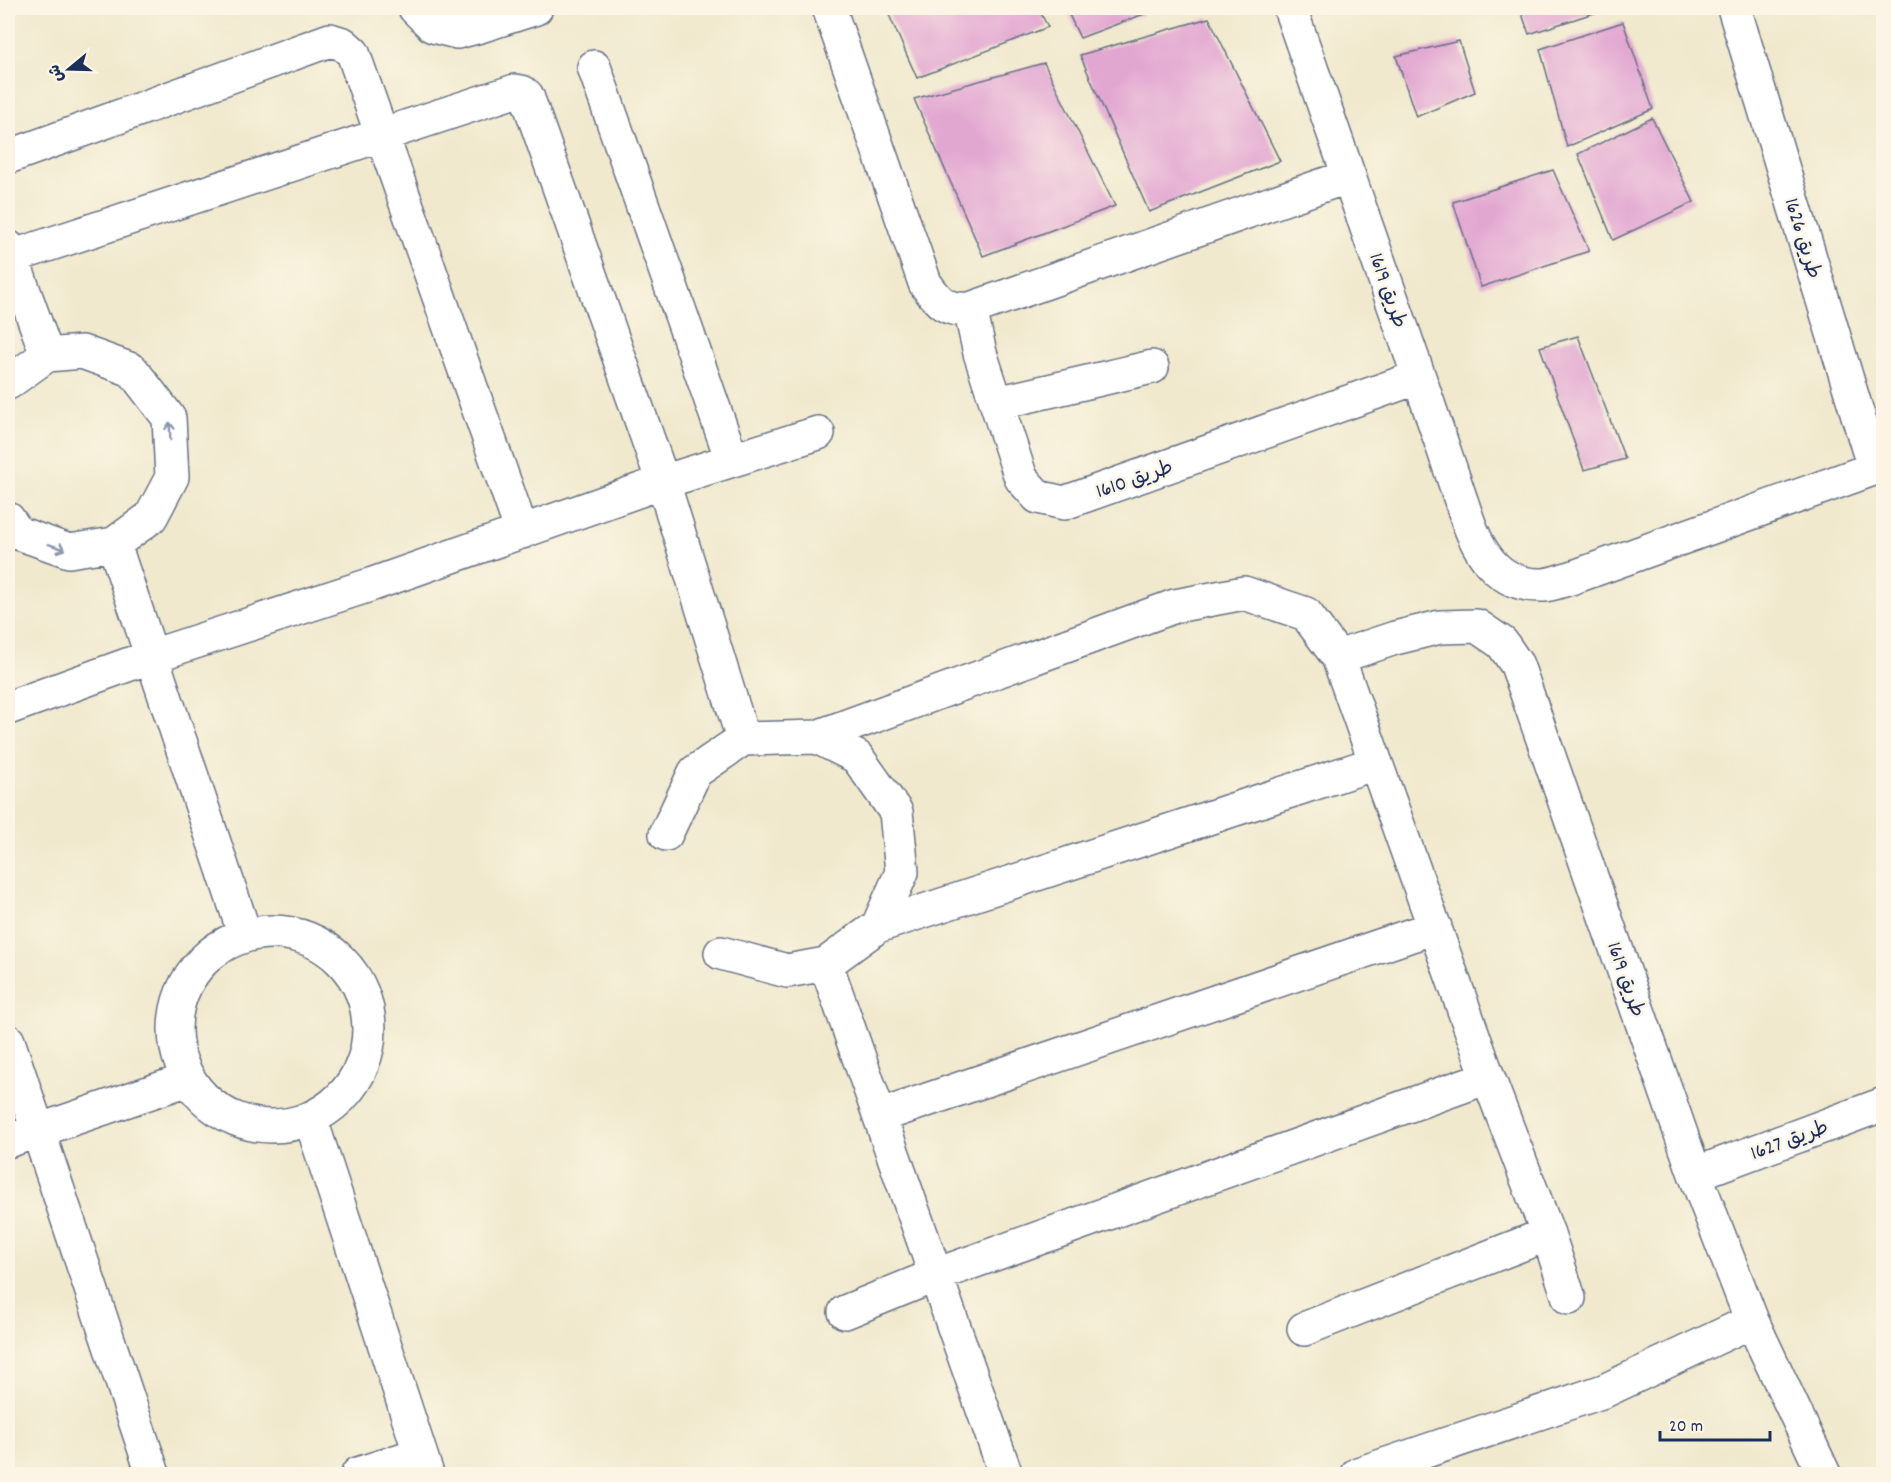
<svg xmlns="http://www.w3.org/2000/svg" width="1891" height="1482" font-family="Dekko,'Playpen Sans Arabic',sans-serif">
  <rect width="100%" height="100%" fill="#fcf5e5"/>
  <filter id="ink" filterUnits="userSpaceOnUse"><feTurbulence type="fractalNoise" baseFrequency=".0167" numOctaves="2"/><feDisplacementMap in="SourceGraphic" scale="12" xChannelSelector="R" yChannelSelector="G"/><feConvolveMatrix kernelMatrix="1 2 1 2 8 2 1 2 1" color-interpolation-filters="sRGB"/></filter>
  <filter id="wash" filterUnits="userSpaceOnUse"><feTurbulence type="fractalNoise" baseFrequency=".008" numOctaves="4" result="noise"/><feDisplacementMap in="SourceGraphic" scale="24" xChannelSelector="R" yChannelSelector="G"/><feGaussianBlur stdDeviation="1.35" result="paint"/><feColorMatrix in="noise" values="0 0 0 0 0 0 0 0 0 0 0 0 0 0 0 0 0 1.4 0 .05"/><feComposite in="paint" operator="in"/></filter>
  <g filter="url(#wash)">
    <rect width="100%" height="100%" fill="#f0e9ce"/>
    <g id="blocks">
      <!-- building -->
      <path fill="#e2a7d1" d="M886,8H1038L1048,27L917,78Z
        M1066,8H1160L1080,38Z
        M1520,8H1609L1529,34Z
        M1209,18L1280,161L1149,212L1080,55Z
        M1623,22L1653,109L1567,147L1540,49Z
        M1459,41L1475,92L1416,117L1396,56Z
        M1044,63L1115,206L983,256L914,99Z
        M1652,118L1694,202L1613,240L1578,154Z
        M1553,170L1589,251L1481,287L1453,202Z
        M1578,336L1625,459L1584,470L1540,347Z"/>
    </g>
  </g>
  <g filter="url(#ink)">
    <use href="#blocks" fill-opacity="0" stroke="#667085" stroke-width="1.5"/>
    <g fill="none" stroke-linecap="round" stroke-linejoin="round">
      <!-- minor casing -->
      <g stroke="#667085" stroke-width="36">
        <path id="minor" d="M415,8L433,26L457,32L480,26L536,8
          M829,8L925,283C938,302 946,311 970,309L1349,176
          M1290,8L1419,377L1468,521C1481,557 1501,587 1544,585C1553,584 1563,580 1571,578L1884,465
          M1734,8L1874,468
          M594,67L732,460
          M8,157L330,40L343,44L353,53L522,532
          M8,247L47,355
          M8,258L515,91L522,92L527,96L663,482L743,739
          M970,309L980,353L1021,478L1038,497L1064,503L1419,377
          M8,383L47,355L82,352L132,370L169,418L172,477L151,517L114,544L69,551L18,533L8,519
          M997,403L1152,367
          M114,544L244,932
          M1338,657L1395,638L1440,627L1477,626L1502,643L1517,665L1695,1174L1752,1321L1824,1474
          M8,708L152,656L373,584L663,482L818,433
          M817,737L1175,606L1244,593L1306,614L1338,657L1488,1077L1548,1234L1569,1298
          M666,834L695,772L743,739L817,737L857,757L896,812L902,872L878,926L826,964L787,971L721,953
          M878,926L1376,763
          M175 1029a97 97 0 1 1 194 0a97 97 0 1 1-194 0Z
          M826,964L1004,1469V1474
          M8,1041L153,1474
          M880,1116L1435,927
          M311,1120L427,1474
          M8,1141L186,1080
          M1695,1174L1884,1104
          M845,1312L936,1275L1488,1077
          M1304,1329L1548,1234
          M358,1474L420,1454
          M1358,1474L1604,1391L1752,1321"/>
      </g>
      <!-- minor -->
      <use href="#minor" stroke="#fff" stroke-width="33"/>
    </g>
    <!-- one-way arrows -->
    <defs><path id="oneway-shaft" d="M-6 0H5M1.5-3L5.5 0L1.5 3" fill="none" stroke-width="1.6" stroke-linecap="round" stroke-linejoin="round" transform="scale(1.5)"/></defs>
    <g stroke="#8d97ae">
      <use href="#oneway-shaft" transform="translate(170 431) rotate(-92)"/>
      <use href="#oneway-shaft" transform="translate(57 547) rotate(19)"/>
    </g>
  </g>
  <g text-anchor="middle" stroke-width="5" stroke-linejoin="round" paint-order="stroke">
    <!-- street labels -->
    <g font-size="21" fill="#1b2f5e" stroke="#fcf5e5">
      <text transform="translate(1804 238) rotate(73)" y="7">طريق 1626</text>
      <text transform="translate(1389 290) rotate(71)" y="7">طريق 1619</text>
      <text transform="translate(1134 478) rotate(-19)" y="7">طريق 1610</text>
      <text transform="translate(1627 979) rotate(71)" y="7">طريق 1619</text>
      <text transform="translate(1789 1139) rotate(-20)" y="7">طريق 1627</text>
    </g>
  </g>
  <!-- margin -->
  <rect width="1891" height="1482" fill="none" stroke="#fcf5e5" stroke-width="30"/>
  <!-- north arrow -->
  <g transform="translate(69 69) rotate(251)" stroke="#fcf5e5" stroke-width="4.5" paint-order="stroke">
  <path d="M0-4.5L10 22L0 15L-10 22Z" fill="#1b2f5e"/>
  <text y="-9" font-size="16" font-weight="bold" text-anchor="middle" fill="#1b2f5e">ش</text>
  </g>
  <!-- scale -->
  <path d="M1660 1431v9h110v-9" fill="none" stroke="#1b2f5e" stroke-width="3"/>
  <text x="1669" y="1431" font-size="18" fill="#1b2f5e" stroke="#fcf5e5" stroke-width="4.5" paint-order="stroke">20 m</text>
</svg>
